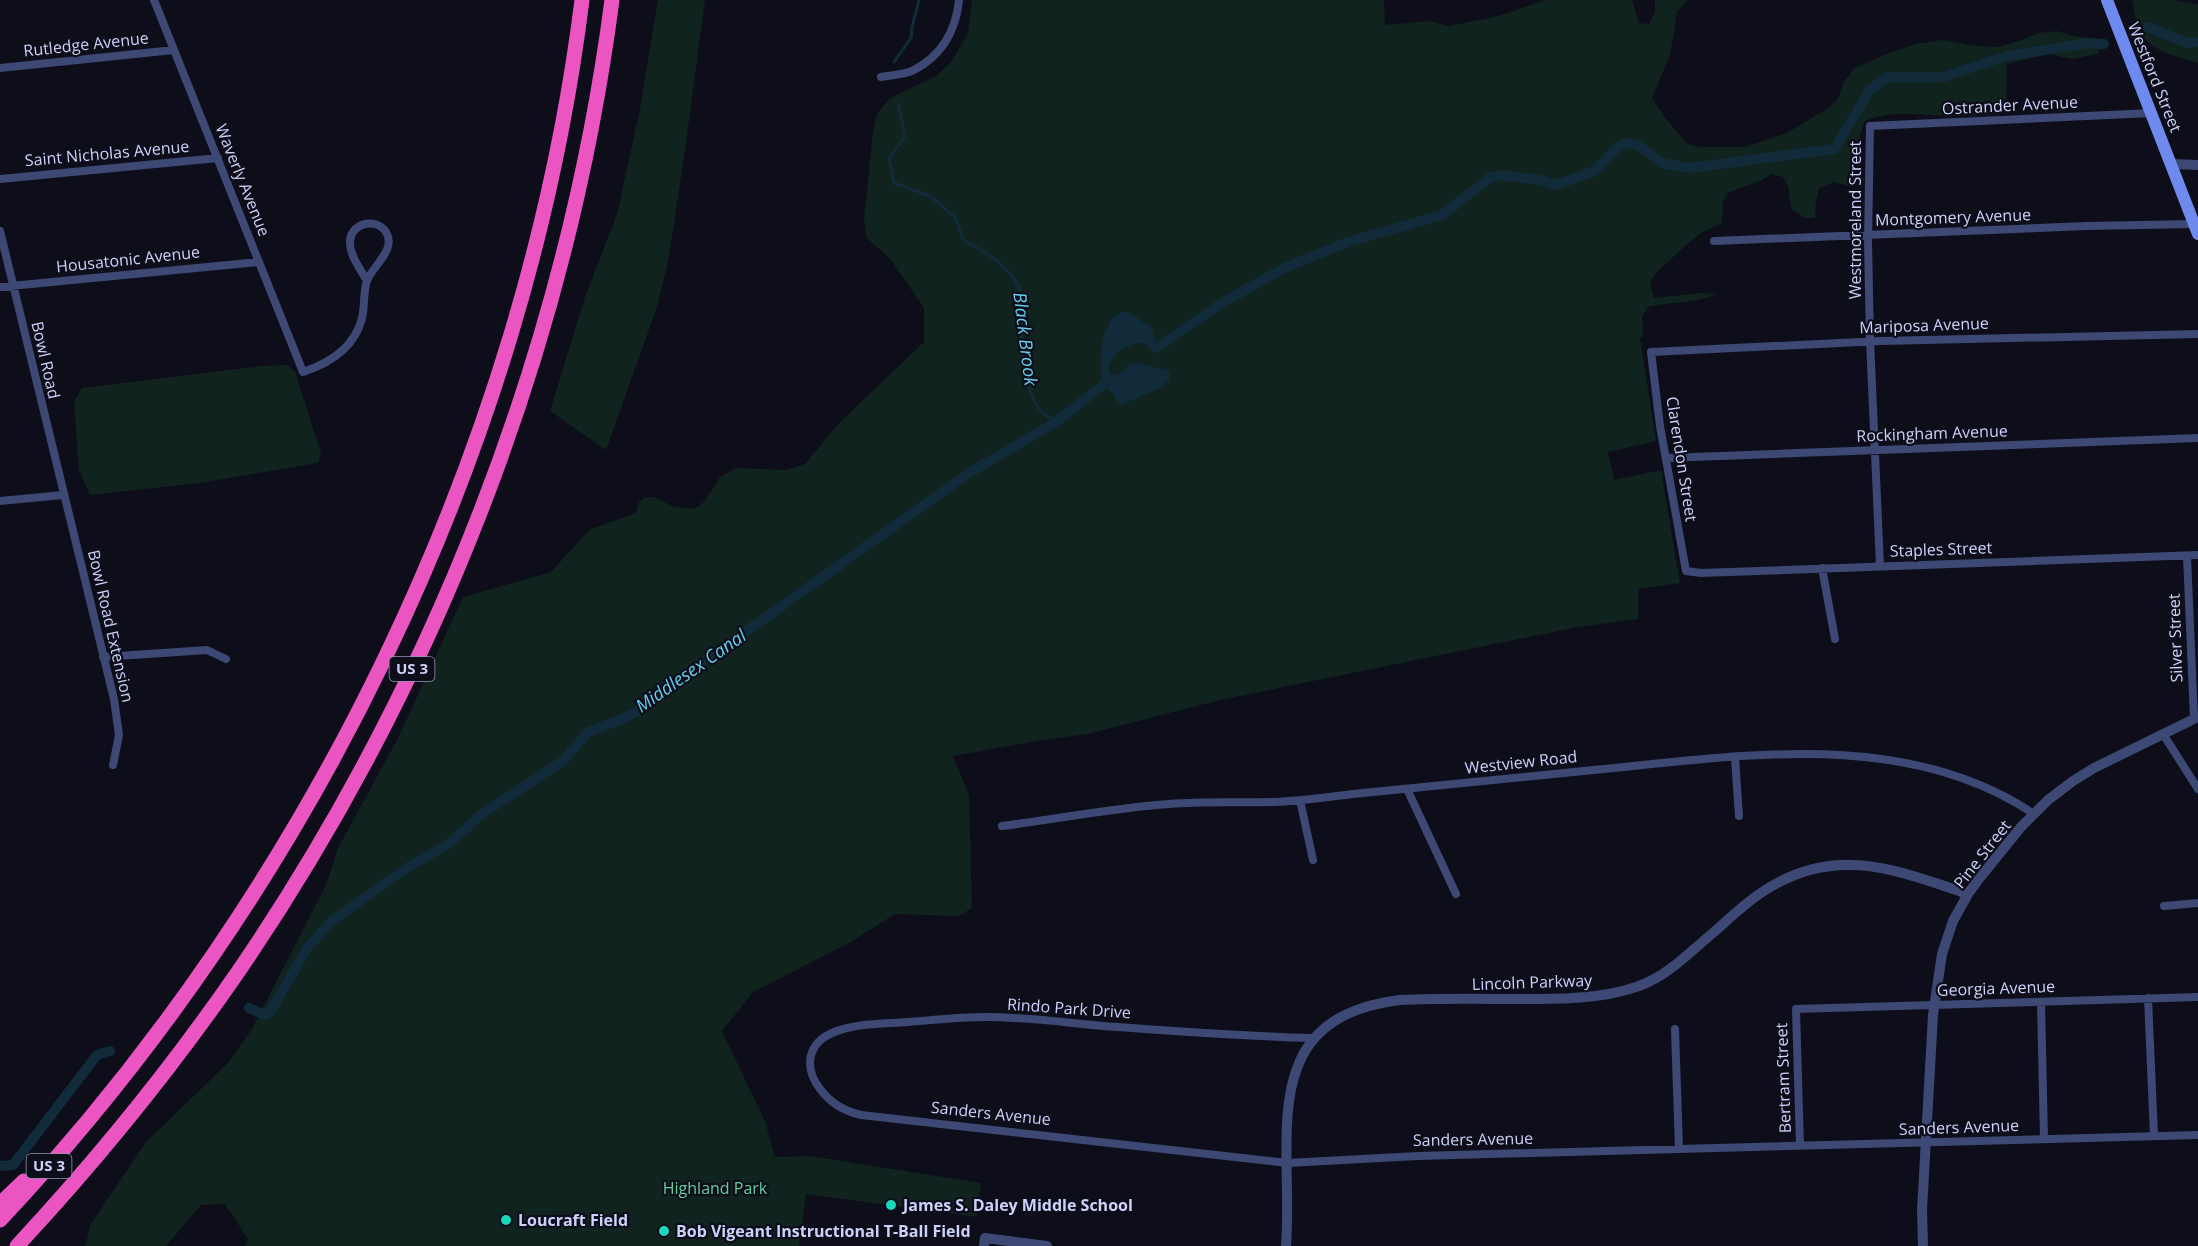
<svg xmlns="http://www.w3.org/2000/svg" width="2198" height="1246" font-family="'Open Sans',sans-serif">
  <rect width="100%" height="100%" fill="#0d0e1a"/>
  <!-- green -->
  <path fill="#11231e" d="M658,0H705L685,151L668,261L658,304L606,450L550,411L585,297L617,214L640,109Z
    M972,0H1384L1385,25L1429,21L1448,26L1495,17L1546,0H1632L1639,23L1649,24L1655,12V0H1688L1677,12L1670,55L1652,98L1664,116L1687,144L1702,147H1745L1787,133L1828,108L1838,99L1843,83L1855,68L1884,55L1916,44L1942,40L1977,46L1998,47L2019,41L2038,33L2057,31L2073,36L2106,40L2105,48L2100,50L2098,54L2072,59L2048,54L2007,64L2006,113C1990,114 1974,116 1959,116C1928,117 1894,108 1865,121L1860,134L1861,184L1851,187L1834,182L1819,189L1816,200L1815,218H1805L1792,210L1788,186L1783,177L1771,174L1762,180L1728,193L1723,202L1722,223L1701,233L1685,246L1656,273L1650,283L1654,298L1701,293L1716,294C1698,303 1668,302 1648,307L1642,317L1643,337L1640,338L1656,441L1608,452L1614,480L1661,470L1680,583L1638,589V619L1578,627L1220,700L1088,734L1042,740L953,756L969,795L972,908L959,916L895,914L851,942L753,992L722,1031L765,1121L775,1157L810,1156L981,1183L977,1217L806,1194L799,1246H245L248,1239L225,1204L201,1205L166,1246H85L91,1224L146,1142L228,1063L252,1029L326,885L338,848L398,738L463,597L551,572L589,530L636,513L639,502L645,497H654L672,506L694,509L704,502L720,477L736,468L786,470L805,464L840,422L924,342V308L891,260L866,237L864,218L873,132L877,114L890,98L936,76L952,61L968,33Z
    M2132,0H2173L2198,4V63C2177,57 2147,50 2138,28C2135,19 2134,9 2132,0Z
    M287,365L295,371L321,454L318,463L200,483L90,495L79,470L74,402L82,388L262,366Z"/>
  <!-- water -->
  <path fill="#112b3a" d="M1122,312H1128L1151,327L1156,343L1165,347L1154,354L1145,343C1129,342 1112,353 1108,369L1111,374L1117,375L1129,365L1137,363L1167,370L1170,374L1169,379L1163,387L1123,404H1120L1112,393L1104,386C1098,367 1099,320 1122,312Z"/>
  <g fill="none" stroke-linecap="round" stroke-linejoin="round">
    <!-- stream -->
    <path stroke="#112b3a" stroke-width="3" d="M894,62L911,38L912,27L919,0
      M898,104L905,136L889,159L894,183L930,196L956,218L963,240C984,251 1008,265 1019,287C1022,322 1018,377 1038,407C1042,413 1050,418 1056,422"/>
    <!-- canal -->
    <path stroke="#112b3a" stroke-width="10" d="M2148,27L2187,43L2198,42
      M1161,345L1222,303L1284,268L1348,242L1442,215L1491,177L1502,175L1540,180L1556,185L1595,171L1619,146L1628,143L1638,145L1662,163L1690,168L1834,149L1870,90L1887,77H1943L2007,56L2089,43L2104,44
      M249,1008L265,1015L270,1012L308,947L333,920L407,868L450,843L483,813L563,761L588,732L620,720L639,710L689,672L969,473L1056,422L1103,385
      M0,1166L13,1165L97,1055L110,1051"/>
    <!-- minor -->
    <path stroke="#3d4874" stroke-width="8" d="M154,0L303,372C330,363 355,347 362,318C365,306 363,292 367,281C372,266 397,250 386,232C375,216 349,224 350,243C350,256 361,270 367,281
      M0,68L174,50
      M881,77C891,75 905,75 914,70C942,55 956,30 959,0
      M0,179L218,158
      M0,231L114,699L119,735L113,765
      M1714,241L2087,226L2194,224
      M0,287L259,262
      M2198,334L1880,341L1651,352L1660,426L1686,571L1701,573L2198,555
      M1667,458L2198,438
      M0,501L63,495
      M2187,556L2194,719
      M1880,566L1870,341L1868,241L1870,126L2152,113
      M1822,568L1835,639
      M103,657L207,650L226,659
      M2163,734L2198,789
      M1735,758L1739,816
      M1407,789L1456,894
      M1300,800L1313,860
      M1002,826C1057,819 1113,808 1169,804C1204,801 1239,803 1274,802C1300,801 1327,797 1353,794C1436,786 1520,777 1604,769C1746,755 1908,729 2034,814
      M2164,906L2198,903
      M2148,998L2154,1136
      M2041,1002L2044,1139
      M1675,1029L1679,1149
      M1313,1038C1248,1036 1183,1032 1118,1027C1074,1024 1030,1017 986,1017C960,1017 934,1020 908,1022C884,1024 854,1023 832,1033C807,1044 804,1068 820,1089C831,1104 844,1111 861,1115L1287,1163L1418,1156L2198,1135
      M1800,1146L1796,1009L2198,997"/>
    <!-- tertiary -->
    <path stroke="#3d4874" stroke-width="10" d="M2172,164L2198,165
      M984,1246L985,1238L1047,1246
      M1286,1246C1294,1140 1253,1018 1400,1000C1441,998 1483,999 1523,999C1561,999 1601,999 1636,987C1667,977 1690,952 1714,932C1731,917 1747,901 1767,889C1837,845 1896,870 1968,894
      M1923,1246L1922,1210L1933,1015L1942,954L1953,921L1968,894L1978,880L2021,827L2048,800L2073,781L2094,768L2198,717"/>
    <!-- secondary -->
    <path stroke="#6e8aee" stroke-width="12" d="M2107,0L2198,234"/>
    <!-- motorway -->
    <path stroke="#eb55c1" stroke-width="15" d="M0,1204L24,1181
      M0,1220C310,891 526,450 582,0
      M17,1246C97,1160 171,1069 238,972C435,684 567,346 612,0"/>
  </g>
  <!-- markers -->
  <g fill="#1ad8bc" stroke="#0d0e1a" stroke-width="2">
    <circle cx="891" cy="1205" r="6"/>
    <circle cx="506" cy="1220" r="6"/>
    <circle cx="664" cy="1231" r="6"/>
  </g>
  <g text-anchor="middle" stroke-width="4.5" stroke-linejoin="round" paint-order="stroke">
    <!-- shield labels -->
    <g fill="#0d0e1a" stroke="#9397b6" stroke-width="1.5">
      <rect x="389.5" y="657" width="45" height="24" rx="4.5"/>
      <rect x="26.5" y="1154" width="45" height="24" rx="4.5"/>
    </g>
    <g font-size="15" font-weight="bold" fill="#ccd2f9">
      <text x="412" y="674">US 3</text>
      <text x="49" y="1171">US 3</text>
    </g>
    <!-- street labels -->
    <g font-size="16" fill="#ccd2f9" stroke="#0d0e1a">
      <text transform="translate(86 44) rotate(-6)" y="6">Rutledge Avenue</text>
      <text transform="translate(2155 77) rotate(68)" y="6">Westford Street</text>
      <text transform="translate(2010 105) rotate(-3)" y="6">Ostrander Avenue</text>
      <text transform="translate(107 153) rotate(-5)" y="6">Saint Nicholas Avenue</text>
      <text transform="translate(243 180) rotate(68)" y="6">Waverly Avenue</text>
      <text transform="translate(1953 217) rotate(-2)" y="6">Montgomery Avenue</text>
      <text transform="translate(1855 220) rotate(-90)" y="6">Westmoreland Street</text>
      <text transform="translate(128 259) rotate(-6)" y="6">Housatonic Avenue</text>
      <text transform="translate(1924 325) rotate(-2)" y="6">Mariposa Avenue</text>
      <text transform="translate(46 360) rotate(77)" y="6">Bowl Road</text>
      <text transform="translate(1932 433) rotate(-2)" y="6">Rockingham Avenue</text>
      <text transform="translate(1682 459) rotate(81)" y="6">Clarendon Street</text>
      <text transform="translate(1941 549) rotate(-2)" y="6">Staples Street</text>
      <text transform="translate(111 626) rotate(77)" y="6">Bowl Road Extension</text>
      <text transform="translate(2175 638) rotate(-92)" y="6">Silver Street</text>
      <text transform="translate(1521 762) rotate(-6)" y="6">Westview Road</text>
      <text transform="translate(1982 854) rotate(-52)" y="6">Pine Street</text>
      <text transform="translate(1532 982) rotate(-2)" y="6">Lincoln Parkway</text>
      <text transform="translate(1996 988) rotate(-2)" y="6">Georgia Avenue</text>
      <text transform="translate(1069 1008) rotate(4)" y="6">Rindo Park Drive</text>
      <text transform="translate(1783 1078) rotate(-92)" y="6">Bertram Street</text>
      <text transform="translate(991 1113) rotate(6)" y="6">Sanders Avenue</text>
      <text transform="translate(1959 1127) rotate(-2)" y="6">Sanders Avenue</text>
      <text transform="translate(1473 1139) rotate(-1)" y="6">Sanders Avenue</text>
    </g>
    <!-- park labels -->
    <g font-size="16" fill="#62cf99" stroke="#0d0e1a">
      <text x="715" y="1194">Highland Park</text>
    </g>
    <!-- poi labels -->
    <g font-size="16" font-weight="bold" fill="#ccd2f9" stroke="#0d0e1a" text-anchor="start">
      <text x="903" y="1211">James S. Daley Middle School</text>
      <text x="518" y="1226">Loucraft Field</text>
      <text x="676" y="1237">Bob Vigeant Instructional T-Ball Field</text>
    </g>
    <!-- water labels -->
    <g font-size="18" font-style="italic" fill="#66cfed" stroke="#0d0e1a">
      <text transform="translate(1025 339) rotate(83)" y="6">Black Brook</text>
      <text transform="translate(691 671) rotate(-35)" y="6">Middlesex Canal</text>
    </g>
  </g>
</svg>
